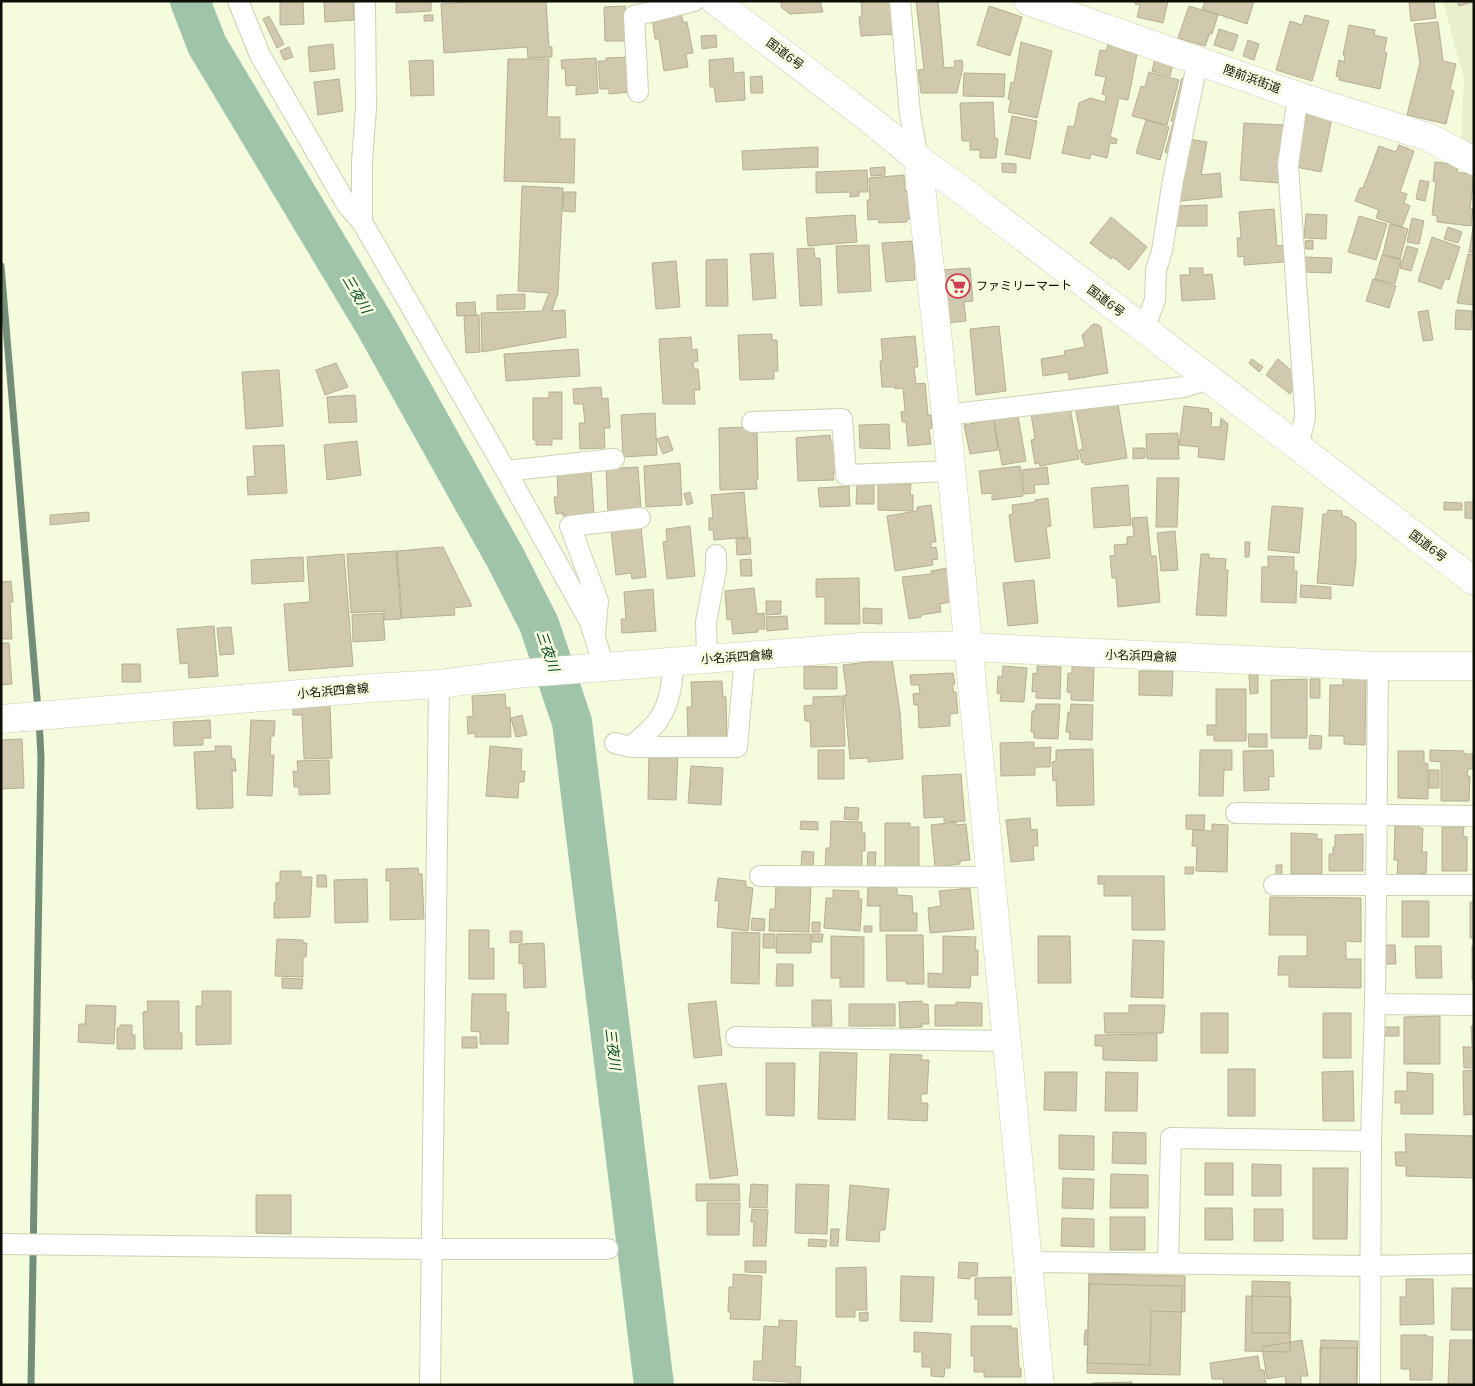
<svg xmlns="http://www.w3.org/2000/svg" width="1475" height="1386" font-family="'Nunito Sans','Noto Sans JP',sans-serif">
  <rect width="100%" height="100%" fill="#f5fbdd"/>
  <!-- built -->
  <path fill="#e8efca" d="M1443,1H1474V149L1461,141L1464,79Z"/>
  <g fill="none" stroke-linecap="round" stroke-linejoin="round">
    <!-- stream -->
    <path stroke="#738d78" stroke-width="7" d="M1,266L38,710
      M31,1385L41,757L39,720"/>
    <!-- river -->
    <path stroke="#9fc4aa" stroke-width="40" d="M190,1L207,45L375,325L506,559L539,624L572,722L654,1385"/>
  </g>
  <!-- building -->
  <path fill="#d0c9ad" stroke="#b6af93" d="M280,1H303L304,24L280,25Z
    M324,1H353L354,20L325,22Z
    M396,1H431V11L396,13Z
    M482,1H546L549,47H552V57L528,58L527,47L444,53L441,4Z
    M781,1H820L823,12L790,14L781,7Z
    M861,1H891L895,34L861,36L859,17H862Z
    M916,1H938L944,68L955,67L954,61L962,60L963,67L957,93H921L918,70L924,69Z
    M1135,1H1168L1163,23L1137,17L1140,5L1135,4Z
    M1205,1H1254L1247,24L1202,9Z
    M1434,1L1436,18L1411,21L1409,3Z
    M1457,1H1473V2L1459,6Z
    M625,6L626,41H605L604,7Z
    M989,6L1022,17L1010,56L977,45Z
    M1189,6L1218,15L1212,34L1210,33L1205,46L1178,38Z
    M681,12L683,22H687L693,53L686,54L688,67L664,71L659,39H655L652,18Z
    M424,15H433V21H424Z
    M1305,15L1329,21L1312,81L1276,70L1290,21L1302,25Z
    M269,16L284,44L277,48L263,19Z
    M1438,22L1443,61L1456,64L1450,89L1454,91L1446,124L1407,115L1420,63L1414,24Z
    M1349,25L1375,30L1374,35L1387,38L1384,52L1387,53L1380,89L1339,80L1340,77L1336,76L1339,60L1344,62L1345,56L1343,55Z
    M1219,29L1238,35L1233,51L1214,45Z
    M716,35L717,47L702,49L701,36Z
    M1248,40L1259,44L1254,60L1243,56Z
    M1021,42L1052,51L1037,118L1008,112L1011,100L1008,99L1011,82L1014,83Z
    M333,44L335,69L310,72L308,47Z
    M1108,44L1124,48V51L1137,54L1128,100L1119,98L1110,137L1117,139L1116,144L1110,143L1107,158L1091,154L1090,159L1062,153L1068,126L1074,127L1079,103L1090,98L1105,102L1106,95L1102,94L1106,77L1095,75L1100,50L1106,51Z
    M289,47L293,57L284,60L280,51Z
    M629,57L631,92L609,94V89H600L598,61H606V58Z
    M596,58L598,93L576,95V85L566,86L565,68L562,69L561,60Z
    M733,58L734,73L744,72L745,100L716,102L714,87H710L709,60Z
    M508,59H549L547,117H560V139H575L574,183L504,181Z
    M1155,59L1173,64L1170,76L1152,71Z
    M433,60L434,95L411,96L409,61Z
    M1149,72L1179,80L1167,125L1132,116L1141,86L1145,87Z
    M964,73L1005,74L1004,97L963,96Z
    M762,76L763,93H751L750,77Z
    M1182,78L1190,80L1179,123L1171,121Z
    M339,79L343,111L318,115L314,82Z
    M993,102L995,138L998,139L996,158H980V150H970V141H962L960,103Z
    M1307,112L1332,118L1321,172L1296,167Z
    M1012,116L1037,121L1030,159L1005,154Z
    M1146,120L1169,127L1160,160L1136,153Z
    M1173,123L1179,125L1170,154L1165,152Z
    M1244,123L1283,125L1279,183L1240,180Z
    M1189,139L1207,142L1201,175L1220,173L1222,197L1180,201Z
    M1399,145L1414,151L1400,192L1407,194L1404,203L1410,206L1402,227L1376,218L1379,210L1355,201L1360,188H1363L1379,146L1396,152Z
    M818,147V167L743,170L742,151Z
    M1435,162L1458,165L1457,172L1474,175L1470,208L1473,209L1471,226L1437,222V216L1432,215L1436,182L1433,181Z
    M1002,163L1016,164V173L1002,172Z
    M885,167V175L871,176L870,168Z
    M867,170L868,192H859V196L850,197V192L816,193V172Z
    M904,175L905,191H909L912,219H907V222L879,223L878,219L868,220L867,200H870L869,178Z
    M1420,180L1429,182L1425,201L1416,199Z
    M522,186L563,188L558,293L552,311L565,310L566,337L482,352L481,313L542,311L549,293L518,291Z
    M564,192H576L575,212L563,211Z
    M1207,205V226H1174L1173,206Z
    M1274,209L1277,246L1283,245L1284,262L1244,265V256L1238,257L1237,238H1241L1239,212Z
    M1306,214L1327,215L1326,239L1304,238Z
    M855,215L857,242L808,246L806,218Z
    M1359,216L1387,224L1376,260L1348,252Z
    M1111,217L1147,247L1129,270L1113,257L1111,259L1090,243Z
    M1412,218L1424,221L1419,244L1407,242Z
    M1474,222V253L1469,252Z
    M1390,224L1408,229L1400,259L1383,254Z
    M1448,227L1462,232L1458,243L1444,239Z
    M1432,237L1460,247L1449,280L1445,278L1441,289L1418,281Z
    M1313,240V249H1306L1305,241Z
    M912,241L913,254H916L917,266H914L915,280L886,282L882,243Z
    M869,245L871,291L838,293L836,246Z
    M1407,246L1418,249L1411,271L1400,268Z
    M814,248L815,258H820L822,305L800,306L797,249Z
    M773,253L776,298L753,300L750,254Z
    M1468,254L1474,255V305L1457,303Z
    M1382,255L1401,260L1395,284L1375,279Z
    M1304,257L1332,258L1331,273L1303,272Z
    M727,259L728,306H706V260Z
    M676,261L680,307L656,309L652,263Z
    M970,268L973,301L964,302L966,321L948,323L943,270Z
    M1189,268H1203V275L1212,274L1215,299L1182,301L1180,275H1190Z
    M1373,279L1396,286L1389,308L1366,301Z
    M525,294V309L497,310V295Z
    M475,302L476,315L457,316L456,303Z
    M1428,310L1433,340L1423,341L1418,312Z
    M1456,310L1472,311L1471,330L1455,329Z
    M476,315H479L480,352L466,353L464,316Z
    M1097,324L1101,327L1108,373L1069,380L1068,372L1043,376L1041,359L1065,355L1064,351L1085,347L1082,335L1092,325Z
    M999,326L1006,391L976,395L970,329Z
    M772,334V340H777L778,371H774V379L740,380L738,335Z
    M915,336L918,367H914L916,384L925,383L928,415H931L932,428L929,429L931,444L908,446L906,422H902L901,412L905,411L903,388L895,389V387H882L880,361H883L881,339Z
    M691,337L692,350L697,349L698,361L693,362L694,369H698L700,390H694L695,404H663L659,339Z
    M578,349L580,376L506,381L504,354Z
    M1252,359L1263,367L1259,372L1249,363Z
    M1278,359L1301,379L1290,394L1266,375Z
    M336,363L348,387L325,395L316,370Z
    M279,370L283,426L246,429L242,372Z
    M601,387L602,399L608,398L610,428H604L605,448L580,449L579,423H585L583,404H574L573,389Z
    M549,392H562V439H552V445H536V440H533V398H549Z
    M355,395L357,422L329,423L327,397Z
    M1117,398L1127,458L1085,465V462L1082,463L1079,450L1083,449L1075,406Z
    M1184,406L1209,409L1208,412L1212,413L1211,427H1220L1221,418L1228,424L1224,460L1198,457L1199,447L1179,445Z
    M1070,407L1079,459L1040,466L1039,463L1035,464L1031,440L1035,439L1031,414Z
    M655,413L657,455L623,457L621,415Z
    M1018,416L1026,461L1002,465L994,420Z
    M994,420L998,450L970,454L964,425Z
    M889,424L890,449L860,448L859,425Z
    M752,427V433L757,432L758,479L756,480L757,489L720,490L719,428Z
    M1178,433L1179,459H1147L1146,434Z
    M830,435L831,442H835L837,473H833L834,480L798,481L796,438Z
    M668,436L673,450L663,454L657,439Z
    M357,441L361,475L327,480L324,445Z
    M284,445L287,493L248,495L247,477L255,476L253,446Z
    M1133,448H1145V458L1133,459Z
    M680,463L682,505L646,507L644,466Z
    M1020,466L1023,496L992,500V493L982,494L979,471Z
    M638,467L641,510L608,513L606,469Z
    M1047,467L1049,484L1034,485L1035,493L1024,494L1022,470Z
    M591,470L594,514L563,516V513L556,514L554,497H558L557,473Z
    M1157,478H1179L1177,527H1156Z
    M878,483L911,484L910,495H913V511L878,510Z
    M857,484H874V504H856Z
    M1128,485L1131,525L1094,528L1091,488Z
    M849,486L850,506L820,507L818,488Z
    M690,492L693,503L687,505L684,494Z
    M744,492L748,537L714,540L713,530H709V518H713L711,495Z
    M1048,498L1051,526L1046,527L1050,558L1015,562L1009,515L1013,514L1012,505L1035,502V500Z
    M1444,502L1462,503V510H1444Z
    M1465,502H1474V519L1465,518Z
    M931,505L936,542H931V548L936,547L938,559L932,560L933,565L895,571L887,516L917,511V507Z
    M1272,506L1303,508L1299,553L1268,550Z
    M1328,510L1342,511V516L1348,517L1356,523V561L1353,586L1317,583L1323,514H1327Z
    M89,512V521L50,525V515Z
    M1147,517L1151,556H1156L1160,602L1118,607L1116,578H1112L1110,556L1115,555L1114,545L1127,544V537L1134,536L1132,518Z
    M690,526L695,576L667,579L663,542L667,541L666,529Z
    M641,527L646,577L632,579L631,573L616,575L611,530Z
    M1175,531L1178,570L1161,571L1157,533Z
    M750,538L751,554L737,555L736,539Z
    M1245,542H1250L1249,557H1245Z
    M443,547L472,606L454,608L455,615L402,618L397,551Z
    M396,551L401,619L384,620V611L351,613L347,554Z
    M344,554L353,666L289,671L284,604L310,602L307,557Z
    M1201,554H1209V558L1226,559L1225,570H1228L1226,616L1196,615Z
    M1268,556L1294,557V571H1297L1296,603L1261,602L1262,567H1268Z
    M303,557L304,581L252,584L251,560Z
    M751,559L752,576H741L740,560Z
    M947,568L951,602L940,604L941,612L921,615V617L909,619L902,577L931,574V571Z
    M859,578L860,624H825V597H816V579Z
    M1034,580L1038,623L1008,626L1003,583Z
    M11,581L13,602H10L12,639H1V582Z
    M1301,585L1331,587V599L1300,597Z
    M754,588L757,614L764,613L765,629H758V632L733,634L731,619L727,620L725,591Z
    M653,589L656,631L622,633L621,619H626L624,592Z
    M766,601H781V614L766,615Z
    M863,608L882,609V624L863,623Z
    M383,613L385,640L353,642L352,615Z
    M787,616L788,629L767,631L766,617Z
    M214,626L218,676L189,678L188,663L180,664L177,629Z
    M231,627L234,654L220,655L217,628Z
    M1,643H9L12,684L1,685Z
    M892,659L900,712L903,759L868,762V758L850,759L844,695H847L843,665Z
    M122,664H140L141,682H122Z
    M804,666L837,667V689H804Z
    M1003,666L1027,668L1024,702L1000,701L1001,694L997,693L998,676L1002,677Z
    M1037,666L1061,667L1060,699L1036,698V691L1032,692L1033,673L1037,674Z
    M1072,666L1094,667L1093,701L1071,700V693L1067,692L1068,673H1072Z
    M1139,671H1173L1172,696L1139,695Z
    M953,673L955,684H953V692H956L958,713L950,714V726L919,728L918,705H914L913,694L920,693L919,685H911L910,675Z
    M1249,674H1258V693L1250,694Z
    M1343,676H1366L1365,745L1344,744V736H1329L1330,685H1343Z
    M1307,679V738H1271V680Z
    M1310,679H1320V698H1310Z
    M722,681L723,697H726L727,740L688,739L687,707H692L691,682Z
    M1216,689H1246V741H1214V735H1207V725H1216Z
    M505,694L506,708L510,707L511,737H475V733L468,734L467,717L473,716L472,696Z
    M843,696L845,746L811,747L810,721H805L804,706L813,705V697Z
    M1036,704H1060L1058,739L1034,738V732H1031L1032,711H1035Z
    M1071,704L1093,705L1092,740L1069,739L1070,732H1066L1068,712L1070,713Z
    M330,705L332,758L304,759L302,715H293V707Z
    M522,715L527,735L516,737L511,718Z
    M210,720L211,738H203V745L174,746L173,722Z
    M251,720L275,721L274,736H271L270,755H274L272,796L247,795Z
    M1248,734H1267V747H1249Z
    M1310,735L1322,736L1321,749H1309Z
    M22,739L24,788L1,789V740Z
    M1034,742V748L1051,747L1050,767H1035V775L1001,776L1000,743Z
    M215,746H231L232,759H235L236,771H232L233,808L197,809L194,752L216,751Z
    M490,746L522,749L521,771H525L524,782H519L518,798L486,796Z
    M1093,749L1094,805L1057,806L1056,780L1053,781L1052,762L1056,761V750Z
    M818,750H844V779H818Z
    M1200,750H1232V770H1224L1223,796H1199Z
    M1273,750L1274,777L1269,776V790L1244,791L1243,751Z
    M1430,750L1464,751V754H1473V769H1468L1467,776H1470L1469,801H1441V762L1430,761Z
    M1398,751H1424V763L1428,764V799L1398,798Z
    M649,753L678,754L676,800L648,799Z
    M329,760L330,794L299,795V787H294L293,771L298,772L297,761Z
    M691,766L723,768L721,805L688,803Z
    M1429,770H1439V788H1429Z
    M961,774L965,821L944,822V817L924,818L922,776Z
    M845,807L859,808L858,820L844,819Z
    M1186,815H1205L1204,830L1186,829Z
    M1030,818L1031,830L1037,829L1038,846H1033L1034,860L1011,862L1006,820Z
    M801,821L818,822V830L800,829Z
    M831,821L862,822V833H865V851H862V868H825L826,848H830Z
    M956,822V825L966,824L970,860L960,861V864L935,867L931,825Z
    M885,823H910V827H919V867H885Z
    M1212,824L1228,825L1227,872L1196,871L1197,846H1192L1193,830L1212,831Z
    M1395,826H1419V828H1423L1422,852H1427L1426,874L1419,873V876H1397L1398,860H1394Z
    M1442,827H1464L1463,836L1467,837V871H1442Z
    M1291,833L1317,834V839H1322V874H1291Z
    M1363,834V871H1329V854H1333V847H1335V835Z
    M802,851L814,852L813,867L801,866Z
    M868,852H876L875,869L867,868Z
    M1276,865H1282V875H1276Z
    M1185,867H1194L1193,874H1185Z
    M418,868L419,874H422L424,919L390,920V881H386V869Z
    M280,871H301V877H312L310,917L274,918V903L276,902V883L280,882Z
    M317,875H326L327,887H317Z
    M1098,876H1164L1165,930H1132V896H1104V884H1098Z
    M718,878L746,881V887L753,888L748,931L717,927L719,901H715Z
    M367,879L368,922L335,923L334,880Z
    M776,884L811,885L809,932L769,931L770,909H775Z
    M868,887H897V895L912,896L913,913H917V931H880V906H867Z
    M970,888L974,929L930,933L928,908L941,906L939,891Z
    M833,890L859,891V899H862L860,931L824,928L826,898H833Z
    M1270,897L1361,898V942L1346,941V959H1361V988L1289,987V975H1278L1279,956H1307V935H1269Z
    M1402,901H1429V937H1402Z
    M1470,902H1474V938H1470Z
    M752,918L765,919L764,931L751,930Z
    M812,922H820V932H812Z
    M864,926H872V932H864Z
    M469,930H489V949L494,948V979H469Z
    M510,931H522V942L510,943Z
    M732,932L760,933L759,984L731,983Z
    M763,934H775V948H763Z
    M777,934H811V953H776Z
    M812,934H823L822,942H812Z
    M886,935H923L924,984H906V981H887Z
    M831,936L864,937V987H840V978H831Z
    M943,936L976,937L975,950H978V975H971L970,988L928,987V973L943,974Z
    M1038,936H1070L1071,983H1038Z
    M277,939L303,940V943H307L306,957H303V977L275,976Z
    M1133,940L1164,941L1163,998L1131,997Z
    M544,943L546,987L524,988L523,963L519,964V944Z
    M1385,945H1395L1396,964H1386Z
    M1415,946H1441L1442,978H1416Z
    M1472,946H1474V980H1472Z
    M777,964H793V986H776Z
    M282,978L303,979L302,989L282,988Z
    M202,991H231V1044L196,1045V1006H202Z
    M472,994H506V1012H509L508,1044H480V1032L471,1031Z
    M812,1000H831L832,1026H812Z
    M147,1001H179V1033H182V1049H144L143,1012L148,1011Z
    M716,1001L722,1055L694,1058L688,1004Z
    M922,1001V1004H928L929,1024H922V1027L900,1028L899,1002Z
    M956,1002L982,1003V1026H935V1005H956Z
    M849,1004H895V1026H849Z
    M86,1005L116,1006L114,1044L78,1042L79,1024H85Z
    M1129,1005H1165L1163,1033H1105L1104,1013H1129Z
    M1201,1013H1228V1053H1201Z
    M1323,1013H1351V1058H1323Z
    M1440,1016V1064H1404V1017Z
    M120,1025H132V1035H135V1049H117V1028H120Z
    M1471,1026H1474V1068H1464L1463,1047H1472Z
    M1384,1027H1399V1036H1384Z
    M1157,1034V1061L1103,1060V1046H1095V1035Z
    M462,1037H477V1048H462Z
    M820,1052L857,1053L855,1120L818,1119Z
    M890,1054L922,1055L921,1060H929L927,1094H921V1103H928L927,1121L888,1119Z
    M766,1063H795L794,1116L766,1115Z
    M1228,1069H1255V1116H1228Z
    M1474,1070V1114L1464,1115L1463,1071Z
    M1353,1071L1354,1121H1323L1322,1072Z
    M1045,1072H1077L1076,1111L1044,1110Z
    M1106,1072L1138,1073L1137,1111H1105Z
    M1407,1072L1433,1074V1114H1401V1103H1395V1091H1407Z
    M726,1083L738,1175L710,1179L698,1086Z
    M1113,1132L1146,1133V1164L1112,1163Z
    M1405,1134L1474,1136V1178L1406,1176V1166H1396L1395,1152H1406Z
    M1059,1135L1094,1136V1170L1059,1169Z
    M1205,1163H1233V1195H1205Z
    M1252,1164L1281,1165V1196H1252Z
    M1313,1168H1348L1347,1239H1313Z
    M1111,1174L1148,1175V1208H1110Z
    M1063,1178L1094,1179L1093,1209L1062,1208Z
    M696,1184H739L740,1201H696Z
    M751,1184L768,1185L767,1208L749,1207Z
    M796,1184L829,1185L827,1234L795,1233Z
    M850,1185L889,1189L885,1230H880L879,1242L846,1240Z
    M256,1195H291V1234L256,1233Z
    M707,1203H740L739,1235H707Z
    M1205,1208H1232L1233,1240H1205Z
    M752,1209L768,1210L766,1246H753L754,1222H751Z
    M1254,1209H1283V1241H1254Z
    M1110,1217H1145V1250H1110Z
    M1062,1218L1094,1219V1247L1061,1246Z
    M831,1229H839L838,1246H830Z
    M809,1239L827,1240L826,1247L808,1246Z
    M745,1261H766V1273L745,1272Z
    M959,1262L978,1263L977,1276H970V1279L958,1278Z
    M866,1267L867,1310H855V1317H836V1268Z
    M733,1274L762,1276L760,1320L730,1319L731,1312H728L729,1287H733Z
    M1089,1274L1185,1276V1312L1151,1311L1150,1365L1087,1363L1088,1345H1084L1085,1330H1088Z
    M901,1276L934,1277L932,1322L900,1321Z
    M1011,1277L1012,1315H978V1299H975V1278Z
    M1406,1279H1433L1434,1324L1400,1325V1297H1406Z
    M1252,1281L1290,1282V1333H1252Z
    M1089,1284L1182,1286L1180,1375L1087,1373Z
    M1452,1288H1474V1330H1451Z
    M1246,1296L1291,1297L1290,1352L1245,1351Z
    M868,1312V1321H860L859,1313Z
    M779,1320L797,1321L795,1366L801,1367L800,1385H789V1382L753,1380L754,1361H762L764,1326L779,1327Z
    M971,1326H1011V1328H1017L1019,1368H1021V1377H984V1372H974V1356H971Z
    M914,1332L951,1334L950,1368H945L944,1377L931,1376V1367H922V1352H914Z
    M1401,1335H1427V1337H1433L1432,1380H1410V1369H1401Z
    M1302,1340L1308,1376H1301V1385H1286L1285,1376L1267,1379L1262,1347Z
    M1321,1340L1358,1341L1357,1385H1320Z
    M1450,1340H1474V1385L1448,1384Z
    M1320,1348H1357L1356,1385H1320Z
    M1258,1356L1260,1370H1264L1266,1385H1224L1223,1379H1212L1210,1363Z
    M1132,1382V1385H1092V1383Z"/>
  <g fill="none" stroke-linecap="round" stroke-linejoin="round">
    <!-- street casing -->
    <g stroke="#ccd2b5" stroke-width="22">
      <path id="street" d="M238,1L260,55L347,205L362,222
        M365,1L366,108L362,162V222L506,471L590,622L604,667
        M900,1L910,114L918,159
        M638,92L634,16L694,1
        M1144,329L1155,300L1156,270L1162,251L1173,180L1198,60
        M946,415L1184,387L1209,379
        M752,422L842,419L846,475L951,471
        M1298,447L1305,418V411L1288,165L1298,96
        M506,471L614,459
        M595,634L598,601L570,526L640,518
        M707,659L706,622L716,570V555
        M615,743L631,747H737L745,656
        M631,747C640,738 653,729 659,719C671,701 672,681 674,661
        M1236,813L1474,816
        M760,876L989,877
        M1274,885H1474
        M1375,1004L1474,1005
        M736,1037L1006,1041
        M1,1244L432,1249H608
        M1028,1262L1371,1266L1474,1264
        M1168,1263L1171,1138L1371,1141
        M430,1385L439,684
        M1370,1385L1371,1141L1375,1004L1378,666"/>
    </g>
    <!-- secondary casing -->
    <g stroke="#ccd2b5" stroke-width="29">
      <path id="secondary" d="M1028,1L1298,96L1428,137L1474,161
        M918,159L946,415L1040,1385"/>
    </g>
    <!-- primary casing -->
    <g stroke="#ccd2b5" stroke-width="29">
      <path id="primary" d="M1,719L371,688L439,684L516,674L604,667L861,647L947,646L1378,666H1474"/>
    </g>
    <!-- highway casing -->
    <g stroke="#ccd2b5" stroke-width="29">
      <path id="highway" d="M715,1L877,125L918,159L959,188L1474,581"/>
    </g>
    <!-- street -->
    <use href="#street" stroke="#fff" stroke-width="20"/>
    <!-- secondary -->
    <use href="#secondary" stroke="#fff" stroke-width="28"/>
    <!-- primary -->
    <use href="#primary" stroke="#fff" stroke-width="28"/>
    <!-- highway -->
    <use href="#highway" stroke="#fff" stroke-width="28"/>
  </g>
  <!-- icons -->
  <defs>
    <g id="supermarket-ring" transform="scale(1.25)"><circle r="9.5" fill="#f5fbdd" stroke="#cd3c52" stroke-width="1.5"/><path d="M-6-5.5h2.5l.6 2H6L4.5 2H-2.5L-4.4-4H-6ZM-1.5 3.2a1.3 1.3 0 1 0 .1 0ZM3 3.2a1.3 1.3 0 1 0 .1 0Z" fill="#cd3c52"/></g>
  </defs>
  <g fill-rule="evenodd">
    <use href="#supermarket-ring" x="958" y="286"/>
  </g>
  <g text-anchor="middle" stroke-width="5" stroke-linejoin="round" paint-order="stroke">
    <!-- street labels -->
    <g font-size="12" fill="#0d0e05" stroke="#f5fbdd">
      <text transform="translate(785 54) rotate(37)" y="4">国道6号</text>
      <text transform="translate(1252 79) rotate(20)" y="4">陸前浜街道</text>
      <text transform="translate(1106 301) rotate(37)" y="4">国道6号</text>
      <text transform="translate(1428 546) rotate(37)" y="4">国道6号</text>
      <text transform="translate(1141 656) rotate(2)" y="4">小名浜四倉線</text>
      <text transform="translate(737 657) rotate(-4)" y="4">小名浜四倉線</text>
      <text transform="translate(333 691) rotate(-5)" y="4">小名浜四倉線</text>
    </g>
    <!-- poi labels -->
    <g font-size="12" fill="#0d0e05" stroke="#f5fbdd" text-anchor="start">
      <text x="976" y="290">ファミリーマート</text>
    </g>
    <!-- water labels -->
    <g font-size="14" font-style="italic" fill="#054727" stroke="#f5fbdd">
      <text transform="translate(357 294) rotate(59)" y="5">三夜川</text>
      <text transform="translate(548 651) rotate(71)" y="5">三夜川</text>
      <text transform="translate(613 1049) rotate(83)" y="5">三夜川</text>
    </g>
  </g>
  <!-- border -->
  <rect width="1475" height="1386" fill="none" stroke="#0d0e05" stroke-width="5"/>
</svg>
